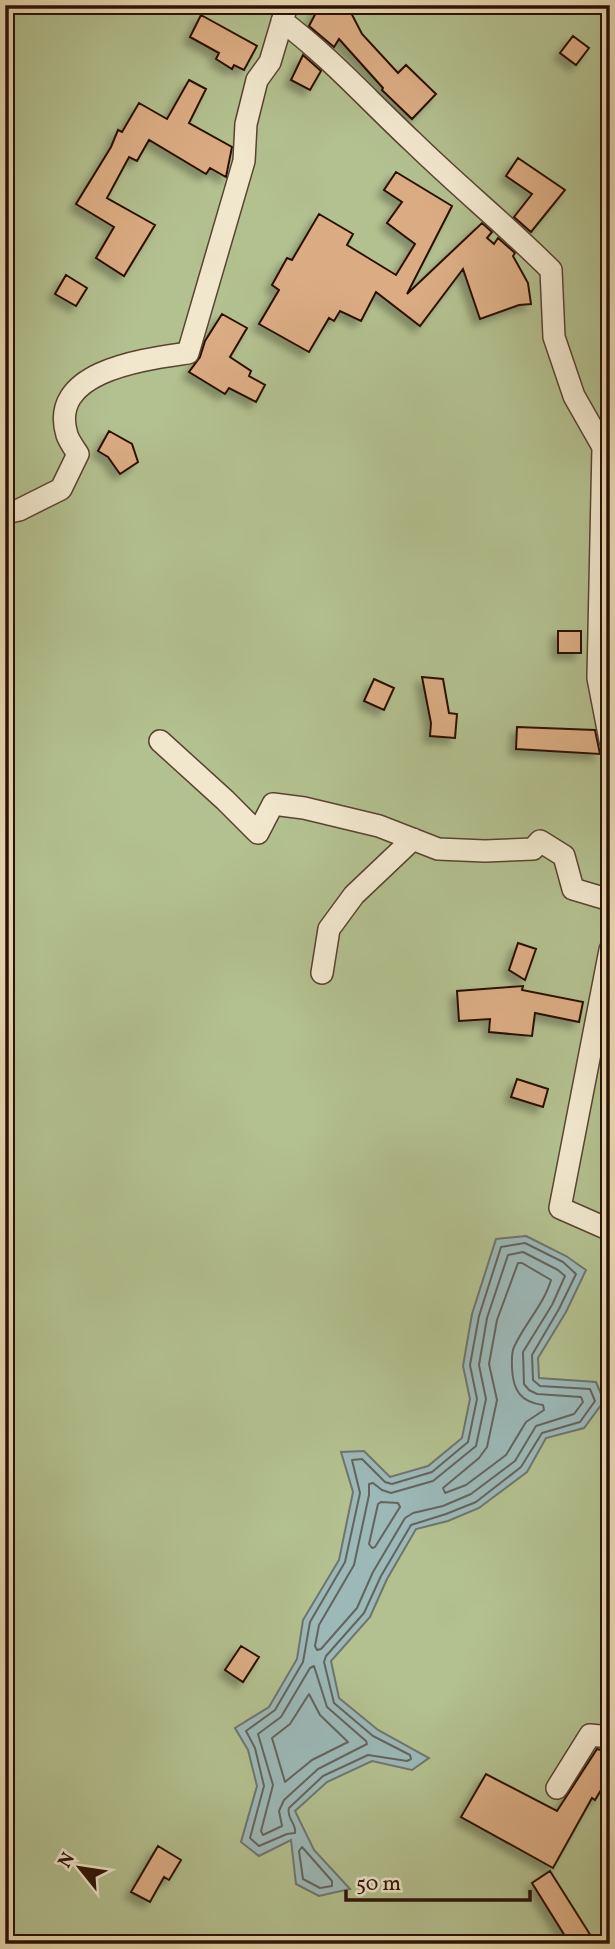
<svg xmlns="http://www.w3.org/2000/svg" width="615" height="1949" font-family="Vollkorn,serif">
  <defs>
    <filter id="shadow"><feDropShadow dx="-6" dy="6" stdDeviation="3.5" flood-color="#0004"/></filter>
  </defs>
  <rect width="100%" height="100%" fill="#e9dab2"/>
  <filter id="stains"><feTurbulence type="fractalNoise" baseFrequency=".00286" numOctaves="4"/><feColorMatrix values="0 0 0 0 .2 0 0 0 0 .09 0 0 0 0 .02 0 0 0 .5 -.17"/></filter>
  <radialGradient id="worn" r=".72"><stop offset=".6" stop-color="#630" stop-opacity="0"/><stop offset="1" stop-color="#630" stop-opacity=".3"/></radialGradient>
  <!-- green -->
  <path fill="#b3c08f" stroke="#6e684a" stroke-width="2" d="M5,5H610V1944H5Z"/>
  <!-- water -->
  <path fill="#9cb8b7" stroke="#6e756f" stroke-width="2" d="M526,1236L566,1256L586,1270L566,1312L538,1358L539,1378L596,1382L604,1401L584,1428L546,1438L527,1472L479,1508L448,1521L416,1529L387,1579L370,1617L331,1661L339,1698L378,1730L429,1758L412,1770L372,1761L327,1782L295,1811L314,1850L350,1889L319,1896L296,1884L291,1840L259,1856L241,1842L257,1786L248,1750L235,1728L269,1707L297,1659L303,1620L339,1560L353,1492L341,1452L364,1451L390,1477L428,1466L462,1438L470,1399L463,1366L472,1314L496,1239Z"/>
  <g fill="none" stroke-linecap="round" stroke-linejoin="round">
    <!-- shore -->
    <path stroke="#63645e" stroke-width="2" d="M525,1243L563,1262L576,1274L559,1309L532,1355L533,1380L540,1386L590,1389L595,1401L580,1422L542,1433L521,1467L476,1502L446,1514L411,1525L381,1576L364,1613L326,1656L324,1662L334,1703L373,1736L410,1755L411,1759L407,1761L368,1755L323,1776L289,1808C286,1818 297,1824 295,1833L287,1834L259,1846L250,1838L264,1786L255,1748L246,1731L275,1710L303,1662L310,1622L345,1562L360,1493L352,1460L362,1459L385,1482L392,1484L432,1472L468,1442L477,1399L470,1365L479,1316L501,1247Z
      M523,1252L558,1270L565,1276L552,1305L523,1352L524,1384L529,1390L537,1394L581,1397L583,1402L574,1414L536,1426L515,1461L471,1494L443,1506L413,1513L405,1518L373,1572L357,1608L321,1649L317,1650L315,1646L319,1625L354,1565L369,1495V1484L373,1483L382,1490L391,1493L433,1481L476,1446L486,1399L479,1365L487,1318L508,1255Z
      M518,1263H522L551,1280C544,1304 525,1323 514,1347C511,1354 512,1361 512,1368C513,1390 520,1402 543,1405L544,1410L526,1422L506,1455L466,1485L445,1493L443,1488L479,1458L487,1447L497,1400L489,1364L497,1320Z
      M381,1502L398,1503L400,1507L375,1547L372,1548L369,1544L378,1504Z
      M314,1666L327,1707L366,1741L367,1744L318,1769L284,1800L279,1811L282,1826L263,1835L261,1831L273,1785L258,1734L281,1717L310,1668Z
      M309,1694L320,1715L348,1742L312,1760L285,1782L272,1738L290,1724Z
      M302,1847L332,1881V1886L320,1888L303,1879L299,1851Z"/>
  </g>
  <!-- building -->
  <path fill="#dbac83" stroke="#2a1104" stroke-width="2" filter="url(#shadow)" d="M320,5H347L362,34L398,73L406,65L436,94L412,119L382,90L383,88L339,39L334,47L309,26Z
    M201,15L257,46L244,70L234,65L232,69L216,59L219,53L190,37Z
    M573,36L589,48L576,65L560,53Z
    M303,55L321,71L310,90L291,80Z
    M189,80L206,89L189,123L232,147L226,177L210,168L206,174L149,140L137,161L129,157L107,198L155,225L124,276L96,258L114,227L76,204L111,147L118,130L122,132L139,103L167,119Z
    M518,158L565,190L531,232L514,217L532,194L506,176Z
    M396,172L452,206L407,294L482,223L492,232L487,238L494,244L498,238L515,253L513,256L528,283L531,304L519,305L480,319L463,269L420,326L376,292L361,321L340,311L334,321L329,318L309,352L259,324L279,290L272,285L287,258L292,260L319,214L353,234L347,245L396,275L415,244L387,223L402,202L384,190Z
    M66,275L87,288L76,306L55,294Z
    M222,314L247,328L230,357L251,371L249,376L265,385L256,402L229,388L225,394L189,372L200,357L205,341Z
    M109,431L132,444L138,462L120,474L108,457L98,451Z
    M558,631H581V653H558Z
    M422,677L443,679L449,713L457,714L455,738L430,736L431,723Z
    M374,679L394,688L384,710L364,701Z
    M517,727L595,730L600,754L516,749Z
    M518,943L536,949L525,980L509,970Z
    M523,986L522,990L583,1002L579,1022L535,1013L532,1036L489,1032L490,1019L459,1021L457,991Z
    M517,1079L548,1089L543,1107L511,1097Z
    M241,1646L259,1657L243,1682L225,1670Z
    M597,1749L610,1752V1775L595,1800L592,1798L553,1868L461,1817L486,1774L557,1811Z
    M158,1846L181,1860L169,1880L164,1877L150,1902L131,1892Z
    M550,1871L596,1944H570L532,1883Z"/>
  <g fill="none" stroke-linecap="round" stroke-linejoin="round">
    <!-- street casing -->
    <g stroke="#5a4330" stroke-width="24">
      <path id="street" d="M282,21C330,57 369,101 413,142C458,186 507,226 551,270L554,337L574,396L603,447L598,678L610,740
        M5,513L19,510L61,489L78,454C74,448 69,441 67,435C47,370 147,359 188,353L244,161L246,124L257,80L270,62L287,5
        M160,741L225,800L258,833L273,804L304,808L379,826L438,849L485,851L533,849L540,841L564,856L573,889L610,900
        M610,950L560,1208L610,1230
        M322,973L329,929L354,895L413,839
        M557,1788L590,1735L610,1737"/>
    </g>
    <!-- street -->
    <use href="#street" stroke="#f1e7cd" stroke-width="21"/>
  </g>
  <!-- margin -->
  <rect width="615" height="1949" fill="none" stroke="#e9dab2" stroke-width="28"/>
  <rect x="7" y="7" width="601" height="1935" fill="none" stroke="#2a1104" stroke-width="3.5"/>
  <rect x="14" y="14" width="587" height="1921" fill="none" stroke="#2a1104" stroke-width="2"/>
  <!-- north arrow -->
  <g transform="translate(80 1868) rotate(300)" stroke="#f1e7cd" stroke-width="5" paint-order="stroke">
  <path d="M0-5L12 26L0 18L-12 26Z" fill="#2a1104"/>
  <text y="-10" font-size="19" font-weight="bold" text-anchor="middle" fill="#2a1104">N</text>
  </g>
  <!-- scale -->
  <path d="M346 1890v10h184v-10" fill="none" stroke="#2a1104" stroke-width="3.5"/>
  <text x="356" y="1890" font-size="21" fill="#2a1104" stroke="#f1e7cd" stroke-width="5" paint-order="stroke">50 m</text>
  <rect width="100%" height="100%" filter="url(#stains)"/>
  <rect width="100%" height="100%" fill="url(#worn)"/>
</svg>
